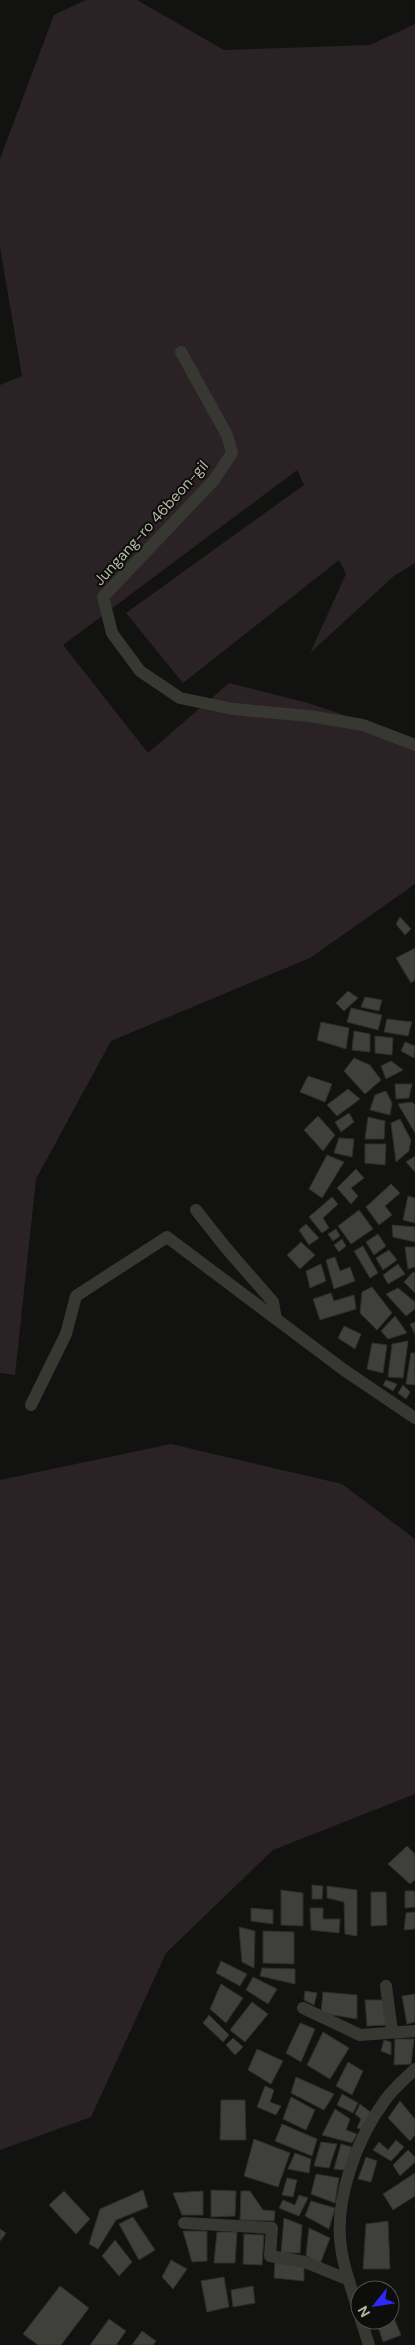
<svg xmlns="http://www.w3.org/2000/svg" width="415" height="2345" font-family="'DM Sans',sans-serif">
  <rect width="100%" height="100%" fill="#121311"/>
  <!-- green -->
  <path fill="#2b2226" d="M86,0H137L224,50L370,45L415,24V563L394,576L310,653L346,574L339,560L183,683L126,613L304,485L297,470L63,645L148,753L229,683L308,703L415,739V884L310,958L111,1041L36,1179L15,1375L0,1373V385L22,376L0,247V159L54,15Z
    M171,1444L342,1484L415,1539V1794L273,1850L166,1953L91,2117L0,2150V1480Z"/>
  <!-- building -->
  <path fill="#3f403b" stroke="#2e2f2b" d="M400,917L411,929L405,935L396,924Z
    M415,948V980L411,983L396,958Z
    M348,991L358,998L344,1011L336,1003Z
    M365,997L382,1000L379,1011L361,1007Z
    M351,1008L382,1015L378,1030L347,1022Z
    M387,1019L412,1022L408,1036L384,1032Z
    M321,1022L349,1028L346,1049L317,1040Z
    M354,1031L370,1034V1052L352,1050Z
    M375,1036L393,1038L392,1055L375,1053Z
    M405,1042L415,1046L414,1058L401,1051Z
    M354,1058L370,1065L381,1080L365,1094L344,1071Z
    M391,1061L403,1070L386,1079L381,1066Z
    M308,1076L332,1084L325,1102L300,1092Z
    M395,1084H412L409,1098L396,1099Z
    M348,1089L360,1099L337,1116L327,1105Z
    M386,1091L392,1103L390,1115L370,1110L375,1095Z
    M412,1102L415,1105V1133L398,1104Z
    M349,1113L354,1122L341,1132L335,1122Z
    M318,1116L335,1135L323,1151L304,1130Z
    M368,1117L385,1121L384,1139H365Z
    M400,1119L411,1140L409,1151L396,1162L391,1123Z
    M339,1138L354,1139L352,1157L334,1153Z
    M365,1144H386L385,1165L365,1163Z
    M327,1155L344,1162L322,1198L309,1189Z
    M415,1156V1172L406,1162Z
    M356,1169L364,1178L351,1188L358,1196L351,1204L337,1188Z
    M391,1184L400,1193L385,1206L392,1215L379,1225L366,1207Z
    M408,1196L415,1198V1223L403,1220Z
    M332,1197L338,1204L323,1218L329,1228L322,1233L309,1217Z
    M359,1210L373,1229L351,1244L338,1226Z
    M306,1224L319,1238L309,1245L299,1230Z
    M392,1225L415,1227V1242L393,1237Z
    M336,1229L340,1236L333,1241L328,1234Z
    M378,1234L386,1246L374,1255L366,1242Z
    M342,1239L346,1246L339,1252L334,1245Z
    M301,1242L315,1255L300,1269L287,1255Z
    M363,1246L378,1273L370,1278L354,1251Z
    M405,1247H415V1267L408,1269Z
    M389,1250L397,1260L383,1270L376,1258Z
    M335,1257L340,1271L350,1267L355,1281L334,1289L326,1260Z
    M321,1264L326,1281L310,1288L306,1271Z
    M398,1264L405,1274L388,1284L383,1275Z
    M413,1272L415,1273V1293L404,1282Z
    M372,1287L392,1313L377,1330L360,1313L362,1292Z
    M398,1288L415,1302V1309L406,1316L386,1294Z
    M331,1293L334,1301L354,1295L356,1309L320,1320L313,1299Z
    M395,1316L407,1333L388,1339L381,1331Z
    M415,1322V1334L410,1324Z
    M344,1326L361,1334L355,1349L338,1338Z
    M408,1341L403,1378L388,1377L392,1344Z
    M372,1343L387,1345L383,1373L367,1369Z
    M411,1353H415V1385L406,1384Z
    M386,1380L397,1384L393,1391L383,1385Z
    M403,1385L410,1392L406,1399L398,1393Z
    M407,1846L415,1854V1880L410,1884L388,1864Z
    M312,1885L323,1886L322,1899H312Z
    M327,1886L357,1890V1936L345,1934L344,1902L327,1898Z
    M281,1890L303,1893V1926L281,1925Z
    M405,1891H415V1907L405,1908Z
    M371,1892H386L387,1925L371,1926Z
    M251,1908L273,1910V1924L251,1921Z
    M310,1908H323V1919H340L339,1933L311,1930Z
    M415,1912V1929L404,1930L406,1913Z
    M239,1927L255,1931L254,1968L242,1962Z
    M263,1931L294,1932V1964L263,1963Z
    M221,1961L247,1974L240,1986L216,1973Z
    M262,1968L295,1969V1984L260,1976Z
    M253,1977L277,1989L268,2004L246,1990Z
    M221,1984L243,1998L226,2023L210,2009Z
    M305,1991L317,1993L314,2005L304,2000Z
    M323,1992L357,1995V2019L321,2013Z
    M415,1994V2022L407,2024L402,1996Z
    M365,2000H383L387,2025L367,2026Z
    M252,2002L268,2014L245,2042L230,2030Z
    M209,2015L229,2035L223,2042L203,2023Z
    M300,2023L315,2029L301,2062L286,2053Z
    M323,2032L349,2048L330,2079L307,2065Z
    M233,2038L243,2047L235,2055L226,2045Z
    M395,2039H414L411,2064L394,2065Z
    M384,2040L391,2042V2055L381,2051Z
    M257,2049L283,2061L271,2084L248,2070Z
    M348,2062L363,2071L352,2095L336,2086Z
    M296,2077L334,2094L324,2110L291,2093Z
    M265,2086L274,2090L270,2102L281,2106L276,2115L257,2107Z
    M342,2094L358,2103L353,2113L337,2105Z
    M291,2097L315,2110L306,2130L283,2119Z
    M221,2100H245L246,2140H220Z
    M400,2101L415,2119V2135L410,2141L388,2118Z
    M360,2104L373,2114L364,2130L357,2128L361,2119L355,2114Z
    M335,2109L350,2119L346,2130L357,2134L352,2143L322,2135Z
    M282,2124L317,2139L312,2156L275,2141Z
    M254,2139L290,2153L278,2187L244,2176Z
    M396,2140L404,2147L391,2161L373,2150L379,2142L388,2150Z
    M321,2142L337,2144L329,2168L314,2166Z
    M341,2144L352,2147L345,2170L334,2169Z
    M408,2150L415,2157V2162L400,2176L393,2165Z
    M295,2153L311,2159L309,2173L288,2169Z
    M366,2157L377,2161L371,2182L358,2179Z
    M415,2173V2196L393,2210L383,2194Z
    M316,2174L339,2178L335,2203L311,2194Z
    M287,2178L297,2180L293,2197L282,2195Z
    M143,2190L148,2207L116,2220L98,2249L89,2244L100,2209Z
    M211,2190L236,2191L235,2216L211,2217Z
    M64,2191L90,2219L76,2234L49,2205Z
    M203,2191V2215H182L173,2193Z
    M241,2191H250L263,2210L275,2211L274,2221L240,2220Z
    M299,2195L308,2198L299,2216L279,2208L283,2200L295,2205Z
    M311,2201L335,2208L329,2229L305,2216Z
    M133,2217L155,2250L139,2260L119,2224Z
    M284,2218L302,2225L300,2253H281Z
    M388,2221L390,2269H363L366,2224Z
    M309,2228L330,2238L320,2264L306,2255Z
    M0,2229L6,2233L0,2241Z
    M183,2231H207V2261L192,2262Z
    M217,2232H237L235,2263H214Z
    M244,2234L264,2235L262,2265L243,2264Z
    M115,2240L132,2262L119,2276L102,2256Z
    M171,2260L187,2269L173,2289L162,2277Z
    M275,2262L304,2267V2281L274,2278Z
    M224,2277L229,2307L207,2312L201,2281Z
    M60,2286L89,2308L61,2345H38L23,2334Z
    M253,2286L255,2303L233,2307L231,2290Z
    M395,2290L398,2303L390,2306V2292Z
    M391,2311L401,2335L383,2342L376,2320H390Z
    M109,2319L126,2331L116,2345H90Z
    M142,2331L156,2341L153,2345H132Z"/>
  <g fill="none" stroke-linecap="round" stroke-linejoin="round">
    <!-- minor -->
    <path stroke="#373832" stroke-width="12" d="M181,352L227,435L232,453L214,480L103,597L112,633L140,671L180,698L233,709L309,716L363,725L415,745
      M196,1210L226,1248L273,1302L276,1319
      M31,1405L66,1334L76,1296L167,1237L344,1370L415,1418
      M386,1986L392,2031
      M303,2008L360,2035L415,2031
      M184,2223L272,2228L270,2256L305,2262L349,2280
      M360,2316C354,2296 346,2275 342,2254C332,2204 356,2139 386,2099C394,2088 405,2079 415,2069
      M361,2320L369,2345"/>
  </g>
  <g text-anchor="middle" stroke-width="4" stroke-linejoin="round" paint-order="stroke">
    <!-- street labels -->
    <g font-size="15" fill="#b3b4a2" stroke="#0d0e0c">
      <text transform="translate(151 523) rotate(-48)" y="5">Jungang-ro 46beon-gil</text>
    </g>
  </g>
  <!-- north arrow -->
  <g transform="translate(375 2305) rotate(240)"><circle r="24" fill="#0d0e0c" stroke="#4f5048"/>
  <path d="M0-4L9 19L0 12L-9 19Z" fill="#2f28f4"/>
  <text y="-8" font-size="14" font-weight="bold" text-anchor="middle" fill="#b3b4a2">N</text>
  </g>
</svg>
